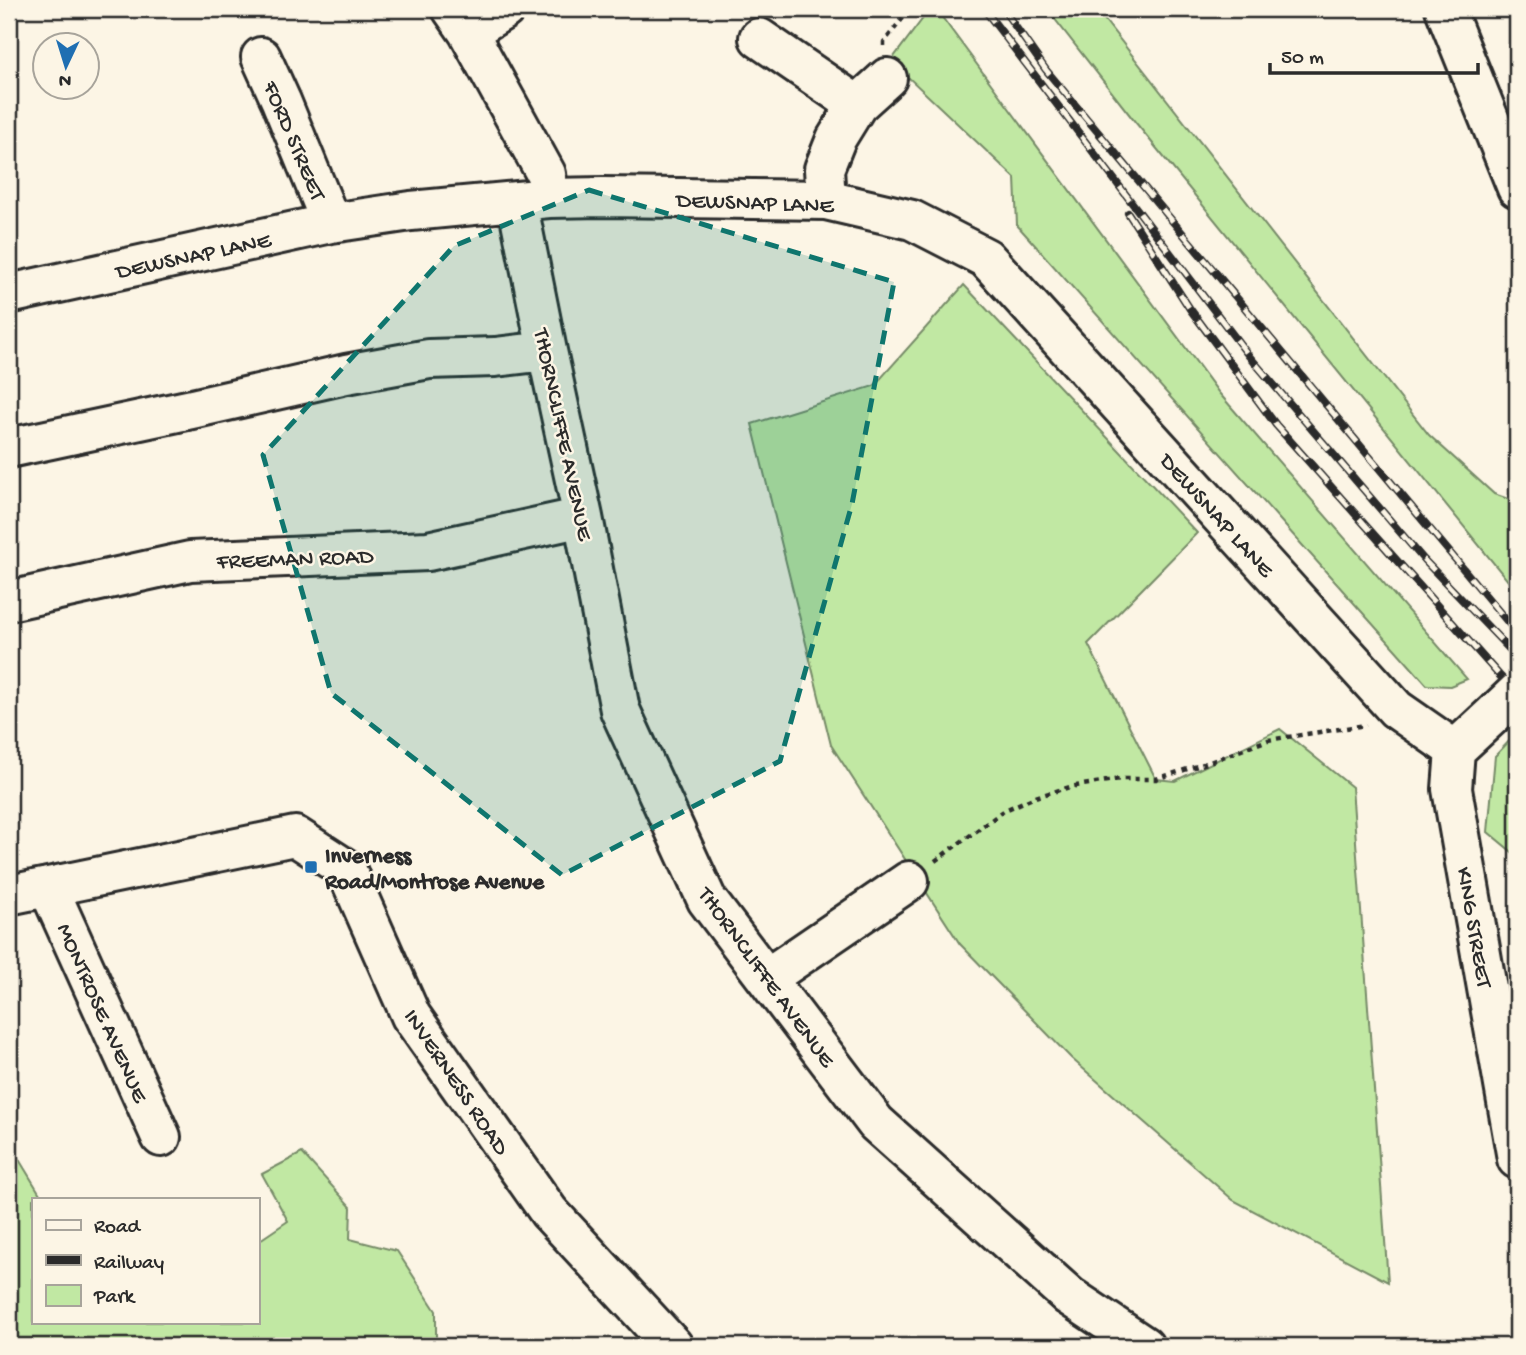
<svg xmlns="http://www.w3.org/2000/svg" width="1526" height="1355" font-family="'Gochi Hand',sans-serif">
  <rect width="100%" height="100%" fill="#fcf5e5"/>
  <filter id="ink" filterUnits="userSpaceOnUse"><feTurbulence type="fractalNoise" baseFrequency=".0143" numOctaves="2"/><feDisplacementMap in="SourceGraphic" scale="14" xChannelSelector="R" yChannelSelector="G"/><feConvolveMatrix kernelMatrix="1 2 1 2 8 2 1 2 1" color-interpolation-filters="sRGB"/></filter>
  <g filter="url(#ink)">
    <!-- green -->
    <path fill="#c1e8a3" stroke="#768a67" stroke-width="2" d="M930,9H936L1219,393L1467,679L1450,686L1427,685L1017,225L1015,178L891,61Z
      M1047,9H1096L1429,435L1494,494L1517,502V592L1136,123Z
      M964,285L1197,533L1088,644L1156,779L1175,781L1280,729L1352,787L1388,1282L1233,1200L1071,1058L960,944L831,745L752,424L874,386Z
      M1516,734L1517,735V856L1488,832L1495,756Z
      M9,1143L43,1199H33V1322H257V1242L288,1221L262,1174L302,1153L351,1207L350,1239L397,1251L436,1311V1346H9Z"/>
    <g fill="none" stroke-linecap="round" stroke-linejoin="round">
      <!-- minor casing -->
      <g stroke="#2b2b2b" stroke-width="44">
        <path id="minor" d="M452,9L468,32L546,174L549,198
          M468,32L505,9
          M759,38L857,105L836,139L824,169L826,200
          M261,57L281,101L331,223
          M857,105L887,78
          M517,201L547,351L583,517L620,710L707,900L876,1123L1069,1296L1144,1346
          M9,294L331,223L411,211L549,198L603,197L826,200L912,220L986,258L1396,709L1455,750
          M9,448L192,409L346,374L429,359L495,357L547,351
          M9,601L190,561L428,551L583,517
          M48,887L161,1137
          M9,895L295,836L346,869L411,1016L549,1212L673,1346
          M767,978L909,881"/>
      </g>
      <!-- major casing -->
      <g stroke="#2b2b2b" stroke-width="44">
        <path id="major" d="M1445,9L1517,188
          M1496,712L1455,750L1452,789L1517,1159"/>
      </g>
      <!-- path -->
      <path stroke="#2b2b2b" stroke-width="4.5" stroke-dasharray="5 5" stroke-linecap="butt" d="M884,46V42L910,9
        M935,861L1005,810L1035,797L1070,787L1120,779H1156L1207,763L1268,740L1366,725"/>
      <!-- minor -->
      <use href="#minor" stroke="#fcf5e5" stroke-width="38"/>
      <!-- major -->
      <use href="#major" stroke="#fcf5e5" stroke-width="38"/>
      <!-- rail casing -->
      <g stroke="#2b2b2b" stroke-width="8">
        <path id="rail" d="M984,9L1249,356L1424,560L1517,657
          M1003,9L1046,70L1517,633
          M1128,213L1190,309L1276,425L1499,675L1517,693"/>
      </g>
      <!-- rail -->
      <use href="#rail" stroke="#fcf5e5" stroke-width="5" stroke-dasharray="16" stroke-linecap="butt"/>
      <!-- major-bridge casing -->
      <g stroke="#2b2b2b" stroke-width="44" stroke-linecap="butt">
        <path id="major-bridge" d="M1496,712L1517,692"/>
      </g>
      <!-- major-bridge -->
      <use href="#major-bridge" stroke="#fcf5e5" stroke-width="38"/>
    </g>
  </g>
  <!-- marked area -->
  <path fill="#0f766e" fill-opacity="0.2" stroke="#0f766e" stroke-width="5" stroke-dasharray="14 9" stroke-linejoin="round" d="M589,190L894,282L852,504L780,761L562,875L331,693L263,455L454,246Z"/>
  <!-- markers -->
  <rect fill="#1f6fb2" stroke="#fcf5e5" stroke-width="2.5" x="304" y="860" width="14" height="14" rx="3.5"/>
  <g text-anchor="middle" stroke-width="5" stroke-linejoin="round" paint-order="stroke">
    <!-- street labels -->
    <g font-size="23" fill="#2b2b2b" stroke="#fcf5e5">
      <text transform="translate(296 140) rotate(67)" y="8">FORD STREET</text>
      <text transform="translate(755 201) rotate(2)" y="8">DEWSNAP LANE</text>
      <text transform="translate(193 254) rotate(-12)" y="8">DEWSNAP LANE</text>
      <text transform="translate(565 434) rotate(78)" y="8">THORNCLIFFE AVENUE</text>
      <text transform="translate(1218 514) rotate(48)" y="8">DEWSNAP LANE</text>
      <text transform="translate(295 557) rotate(-2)" y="8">FREEMAN ROAD</text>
      <text transform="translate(1476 927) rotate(80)" y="8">KING STREET</text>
      <text transform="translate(768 976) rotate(54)" y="8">THORNCLIFFE AVENUE</text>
      <text transform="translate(104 1012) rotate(66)" y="8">MONTROSE AVENUE</text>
      <text transform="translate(458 1081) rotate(56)" y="8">INVERNESS ROAD</text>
    </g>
    <!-- poi labels -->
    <g font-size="23" font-weight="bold" fill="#2b2b2b" stroke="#fcf5e5" text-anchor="start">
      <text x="325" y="862">Inverness<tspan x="325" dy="26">Road/Montrose Avenue</tspan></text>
    </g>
  </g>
  <!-- margin -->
  <rect width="1526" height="1355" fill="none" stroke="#fcf5e5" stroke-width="35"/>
  <rect x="18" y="18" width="1491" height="1320" fill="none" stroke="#2b2b2b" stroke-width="2.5" filter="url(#ink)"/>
  <!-- legend -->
  <rect x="32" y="1198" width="228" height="126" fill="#fcf5e5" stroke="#a8a49b" stroke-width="2"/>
  <rect x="46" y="1220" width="35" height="10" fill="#fcf5e5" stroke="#a8a49b" stroke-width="2"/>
  <text x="94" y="1232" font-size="21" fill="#2b2b2b">Road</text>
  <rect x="46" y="1255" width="35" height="10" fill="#2b2b2b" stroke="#a8a49b" stroke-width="2"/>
  <text x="94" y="1268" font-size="21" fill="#2b2b2b">Railway</text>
  <rect x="46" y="1285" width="35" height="21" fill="#c1e8a3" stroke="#a8a49b" stroke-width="2"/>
  <text x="94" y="1302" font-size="21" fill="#2b2b2b">Park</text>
  <!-- north arrow -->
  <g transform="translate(66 66) rotate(184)"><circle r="33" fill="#fcf5e5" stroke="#a8a49b" stroke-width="2"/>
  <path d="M0-5L12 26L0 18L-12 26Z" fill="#1f6fb2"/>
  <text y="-10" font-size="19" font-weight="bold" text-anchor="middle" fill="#2b2b2b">N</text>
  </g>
  <!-- scale -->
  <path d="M1270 63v10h208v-10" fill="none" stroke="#2b2b2b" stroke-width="3.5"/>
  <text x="1281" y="63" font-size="21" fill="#2b2b2b" stroke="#fcf5e5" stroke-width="5" paint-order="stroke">50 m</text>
</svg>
